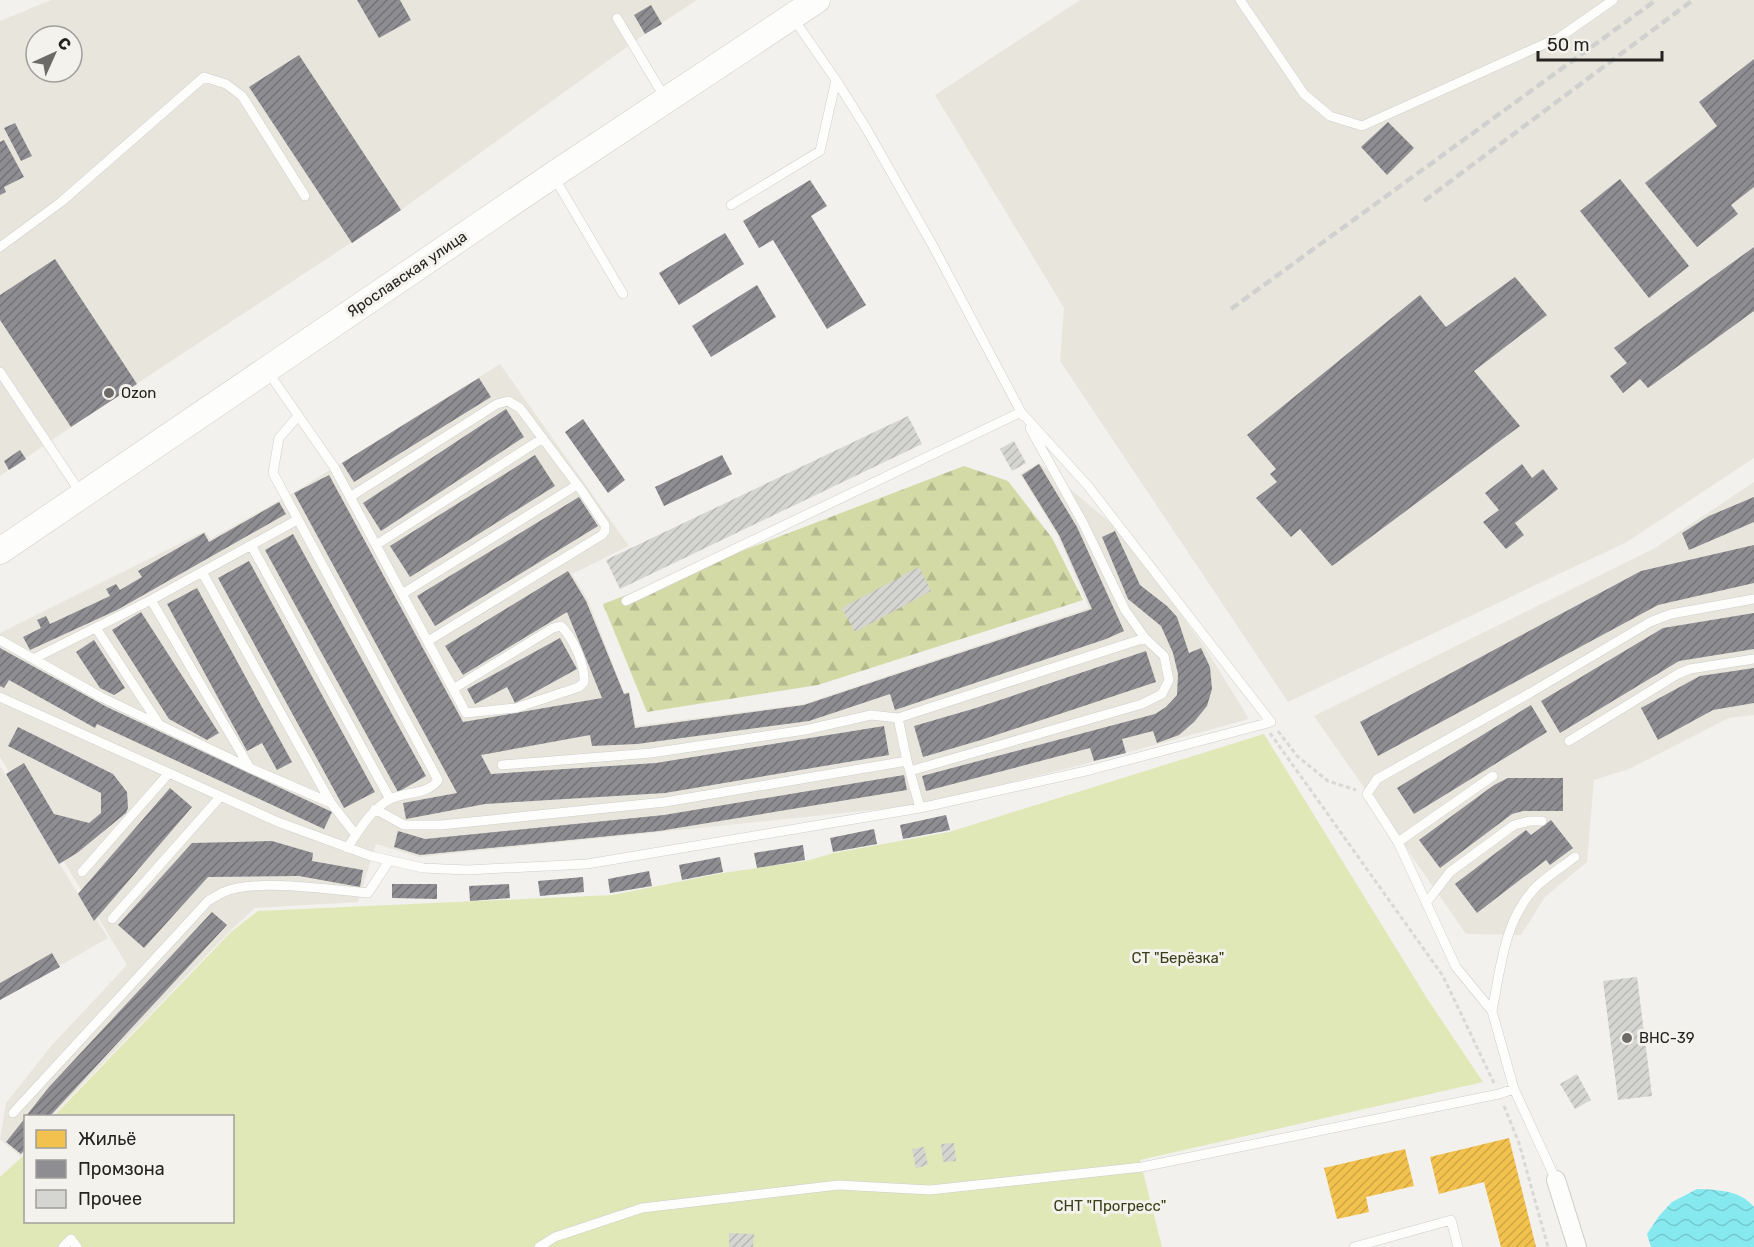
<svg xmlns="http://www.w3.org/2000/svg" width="1754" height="1247" font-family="Rubik,sans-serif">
  <defs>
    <pattern id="forest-firs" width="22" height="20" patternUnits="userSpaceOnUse" patternTransform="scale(1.5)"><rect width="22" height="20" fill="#d3daa5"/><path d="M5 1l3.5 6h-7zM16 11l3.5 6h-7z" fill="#b5bb8e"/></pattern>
    <pattern id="water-waves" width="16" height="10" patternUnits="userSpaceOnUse" patternTransform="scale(1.5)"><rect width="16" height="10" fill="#86e9f0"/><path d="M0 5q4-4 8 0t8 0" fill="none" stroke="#74c8ce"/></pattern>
    <pattern id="homes-hatch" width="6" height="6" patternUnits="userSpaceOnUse" patternTransform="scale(1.5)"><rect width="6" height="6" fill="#f2c14e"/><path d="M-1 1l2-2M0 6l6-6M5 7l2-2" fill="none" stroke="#cfa644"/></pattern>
    <pattern id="industry-hatch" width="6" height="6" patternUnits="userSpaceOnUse" patternTransform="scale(1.5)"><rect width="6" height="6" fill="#8d8d92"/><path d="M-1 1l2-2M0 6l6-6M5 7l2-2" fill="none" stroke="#737377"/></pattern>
    <pattern id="building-hatch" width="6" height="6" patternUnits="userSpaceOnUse" patternTransform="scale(1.5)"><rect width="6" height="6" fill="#d5d5d2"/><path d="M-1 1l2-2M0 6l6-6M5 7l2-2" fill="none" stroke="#b7b7b4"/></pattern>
  </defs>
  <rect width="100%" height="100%" fill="#f2f1ed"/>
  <!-- built -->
  <path fill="#e8e6dc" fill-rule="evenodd" d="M51,0H697L645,34L401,210L71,427L0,476V21ZM36,36H72V72H36Z
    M1080,0H1754V458L1627,542L1288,702L1060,361L1064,308L935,95Z
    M500,364L629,546L572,574L588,600L624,693L629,692L636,726L804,704L1089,608L1058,536L1020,474L1039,463L1118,529L1206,649L1249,719L1093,762L921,805L419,857L376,844L358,902L255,908L229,932L52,1116H26L25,1151L21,1157L0,1139L6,1103L51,1046L127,965L0,757V633L205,531L210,539L293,493Z
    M1754,482V715L1729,718L1629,769L1594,780L1587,862L1545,897L1521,935L1466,934L1314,716L1655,548Z
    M0,766L94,920L96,918L108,938L0,1000Z"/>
  <!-- forest -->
  <path fill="url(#forest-firs)" d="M964,466L1008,481L1052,538L1083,600L818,685L647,712L603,604Z"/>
  <!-- garden -->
  <path fill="#e0e8b7" d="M1264,734L1428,1000L1483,1082L1140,1160L1162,1247H0V1177L25,1154L26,1222H232V1116H54L231,932L258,911L612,895L723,873L806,861L834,853L949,832Z"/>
  <!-- water -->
  <path fill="url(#water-waves)" d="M1697,1189C1718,1190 1740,1190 1754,1207V1247H1651L1647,1234L1659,1216L1672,1202Z"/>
  <!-- homes -->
  <path fill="url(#homes-hatch)" d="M1509,1138L1536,1247H1501L1484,1182L1439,1194L1430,1157Z
    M1405,1149L1414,1186L1366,1197L1369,1212L1337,1219L1324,1168Z"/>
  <!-- industry -->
  <path fill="url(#industry-hatch)" d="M357,0H400L411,20L379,38Z
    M651,5L662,24L645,34L634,15Z
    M299,55L401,210L352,243L249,87Z
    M1754,59V187L1731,205L1738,214L1697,247L1645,183L1717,126L1699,102Z
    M1388,122L1414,148L1387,175L1361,147Z
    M15,123L32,156L21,161L4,128Z
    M4,140L24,177L4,187L6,192L0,195V142Z
    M1620,179L1689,266L1649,298L1580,211Z
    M810,180L827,206L811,216L866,305L827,329L773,240L759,248L743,221Z
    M725,233L744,264L679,305L659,273Z
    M1754,247V311L1648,388L1640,379L1623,393L1610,376L1627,363L1614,348Z
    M55,259L137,384L71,427L0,320V295Z
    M1515,277L1547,315L1474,371L1520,426L1332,566L1300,529L1291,537L1256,498L1277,482L1270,474L1276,469L1247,435L1420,295L1446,327Z
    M757,285L776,317L711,357L692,326Z
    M479,378L491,397L354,482L342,463Z
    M506,409L524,437L381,531L363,503Z
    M583,419L625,480L608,493L565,432Z
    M20,450L26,459L9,470L4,461Z
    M535,455L555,486L410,577L390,546Z
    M722,455L732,474L664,506L655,487Z
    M1039,464L1077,527L1124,631L1106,639L895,710L890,694L809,721L637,744L592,746L590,735L481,755L491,774L656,763L884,726L889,755L665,793L485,804L406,819L403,803L457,793L294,493L329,475L463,722L602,698L567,612L463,675L445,646L568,571L586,601L624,694L629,693L635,728L804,705L1092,609L1059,535L1022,475Z
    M1522,464L1532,478L1543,469L1558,489L1515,523L1524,535L1506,549L1483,522L1499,510L1485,493Z
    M579,497L598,526L435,626L417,596Z
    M1754,497V522L1689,550L1682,533L1709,516Z
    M279,502L286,514L117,610L30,650L23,637L41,628L37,620L46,616L50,624L110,596L106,589L116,584L120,590L142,577L138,571L204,533L209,542Z
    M1115,531L1140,585L1167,606L1177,617L1189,653L1201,648L1210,667L1212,689L1207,706L1194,722L1179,735L1157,743L1153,731L1122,739L1126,753L1094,761L1090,748L926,791L922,776L1155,714L1166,707L1177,695L1178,674L1173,653L1161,626L1128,599L1102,537Z
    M293,534L426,776L398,792L265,550Z
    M1754,545V583L1658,605L1378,756L1360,722L1641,571Z
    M249,561L375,792L344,808L218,578Z
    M197,588L292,762L277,770L262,743L247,751L167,604Z
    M141,612L219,733L207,740L169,719L112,630Z
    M1754,613V649L1679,661L1560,733L1541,701L1663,628Z
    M560,638L577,669L515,703L507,687L475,704L467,689Z
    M94,640L125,688L114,695L100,688L76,652Z
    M0,648L107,707L332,812L324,829L97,724L95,728L9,680L4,688L0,686Z
    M1146,651L1156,682L981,740L923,757L914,726L976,708Z
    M1754,668V703L1713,710L1658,740L1641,708L1700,676Z
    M1531,705L1547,732L1414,814L1397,788Z
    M18,727L113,774L127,792L128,808L126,813L77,853L59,864L6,774L24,763L54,814L89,823L101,813V793L8,746Z
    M904,775L907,790L659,831L420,855L394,847L398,831L425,839L664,815Z
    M1508,778H1563V811H1523L1512,814L1440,868L1419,840L1494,785Z
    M170,788L192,807L94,921L78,894Z
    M946,815L950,830L903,839L900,825Z
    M1551,820L1573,848L1550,865L1546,860L1477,913L1455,884L1526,830L1531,835Z
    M874,829L877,844L833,852L830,838Z
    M272,841L313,853L312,861L363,870L360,887L299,876L208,877L144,948L118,925L192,843Z
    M803,845L805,860L757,868L754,853Z
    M720,857L723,872L682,880L679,865Z
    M649,871L652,886L610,893L608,879Z
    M583,877L584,892L540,896L538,881Z
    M392,884H437V899L392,898Z
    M509,884L510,898L470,901L469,886Z
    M212,912L227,925L50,1116H26L49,1087Z
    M52,953L60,967L0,1000V983Z
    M26,1117V1148L21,1154L6,1142Z"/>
  <!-- building -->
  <path fill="url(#building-hatch)" d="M908,416L922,444L620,589L606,560Z
    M1014,441L1026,463L1012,471L1000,449Z
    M919,567L931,591L855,632L842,608Z
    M1637,977L1652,1096L1618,1100L1603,981Z
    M1577,1074L1591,1100L1575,1109L1560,1084Z
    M954,1143L956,1161L943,1162L941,1144Z
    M924,1147L928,1165L916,1168L912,1149Z
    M729,1233L754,1234L753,1247H729Z"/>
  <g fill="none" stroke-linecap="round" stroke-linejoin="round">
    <!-- service casing -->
    <g stroke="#cdcdca" stroke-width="10">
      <path id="service" d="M1240,0L1304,94L1330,116L1362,126L1560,37L1613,0
        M617,18L665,98
        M554,177L623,294
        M731,205L820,151L836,80
        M0,247L61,202L204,77L226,84L242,96L305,196
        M0,372L82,495
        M268,372L334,467L466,713L516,708L579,687L584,682C585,665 574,639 561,626L553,628L453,689
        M298,416L279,438L273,473L438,780C426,797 403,790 387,801C369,812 359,831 347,848
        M350,497L497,404L508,401L520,408L582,491L605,525V531L602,535L428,641
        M251,545L390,799
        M376,545L543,438
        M202,572L331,803
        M402,594L577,485
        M151,600L250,768
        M626,601L1021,412L1023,416
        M96,628L159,724
        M0,640L101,697L250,768L331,803L356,835
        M33,659L151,600L297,520
        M0,697L278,822L371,856L423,868L467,870L587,864L920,808L1090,770L1271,722L1088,486L1021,412L933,246L866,128L836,80L793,18
        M898,718L1145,638
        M1569,741L1678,674L1690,669L1754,659
        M502,765L651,753L805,730L871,715L898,718L907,761L920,808
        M910,771L1142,704L1162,694L1169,680L1164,656L1145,638L1125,610L1083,523L1030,428
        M375,809L404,825H441L665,802L907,761
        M1398,842L1493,776
        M82,872L169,773
        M1426,903L1450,872L1514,825L1530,821H1542
        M112,919L220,797
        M1492,1011C1501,967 1504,918 1538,885C1549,875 1563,866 1575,857
        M13,1113L208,901C213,898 219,894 224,892C255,878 333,890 368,893L389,861
        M1556,1180L1514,1089L1492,1011L1456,967L1398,842L1367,794L1377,779L1530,693L1650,622L1671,614L1754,599
        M63,1247L71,1239L77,1247
        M539,1247L555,1237L642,1208L838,1185L930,1190L1142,1167L1499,1094L1514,1089
        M1354,1247L1451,1220L1458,1247"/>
    </g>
    <!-- minor casing -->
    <g stroke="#cdcdca" stroke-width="20">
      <path id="minor" d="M1556,1180L1577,1247"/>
    </g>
    <!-- secondary casing -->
    <g stroke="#cdcdca" stroke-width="27">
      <path id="secondary" d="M0,551L553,175L817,0"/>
    </g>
    <!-- path -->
    <path stroke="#d8d8d7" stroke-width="3" stroke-dasharray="4.5 3" stroke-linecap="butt" d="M1278,731L1297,756L1328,781L1356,790
      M1270,733L1443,976L1494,1083
      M1504,1106L1519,1143L1548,1247"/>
    <!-- service -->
    <use href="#service" stroke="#fdfdfc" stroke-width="9"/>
    <!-- minor -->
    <use href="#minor" stroke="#fdfdfc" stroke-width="18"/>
    <!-- secondary -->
    <use href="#secondary" stroke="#fdfdfc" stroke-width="26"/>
    <!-- rail -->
    <path stroke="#d0d0cf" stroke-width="4.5" stroke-dasharray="9 4.5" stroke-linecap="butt" d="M1424,201L1693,0
      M1231,309L1656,0"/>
  </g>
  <!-- markers -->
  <g fill="#6c6b68" stroke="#f3f2ec" stroke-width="2">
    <circle cx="109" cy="393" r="6"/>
    <circle cx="1627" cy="1038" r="6"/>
  </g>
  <g text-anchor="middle" stroke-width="6" stroke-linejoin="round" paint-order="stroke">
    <!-- street labels -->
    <g font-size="15" fill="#242321" stroke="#f3f2ec">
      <text transform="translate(407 274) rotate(-34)" y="5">Ярославская улица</text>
    </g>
    <!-- poi labels -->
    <g font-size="15" fill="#242321" stroke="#f3f2ec" text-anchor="start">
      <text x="121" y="398">Ozon</text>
      <text x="1639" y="1043">ВНС-39</text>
    </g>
    <!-- park labels -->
    <g font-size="15" fill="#383e16" stroke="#f3f2ec">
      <text x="1178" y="963">СТ "Берёзка"</text>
      <text x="1110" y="1211">СНТ "Прогресс"</text>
    </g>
  </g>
  <!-- legend -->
  <rect x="24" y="1115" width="210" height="108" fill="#f3f2ec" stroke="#a09f9b" stroke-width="1.5"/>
  <rect x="36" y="1130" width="30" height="18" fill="#f2c14e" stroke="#a09f9b" stroke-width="1.5"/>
  <text x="78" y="1145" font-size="18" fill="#242321">Жильё</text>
  <rect x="36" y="1160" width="30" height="18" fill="#8d8d92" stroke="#a09f9b" stroke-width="1.5"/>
  <text x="78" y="1175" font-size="18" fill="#242321">Промзона</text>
  <rect x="36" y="1190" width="30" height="18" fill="#d5d5d2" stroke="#a09f9b" stroke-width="1.5"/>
  <text x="78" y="1205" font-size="18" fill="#242321">Прочее</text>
  <!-- north arrow -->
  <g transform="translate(54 54) rotate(45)"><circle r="28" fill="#f3f2ec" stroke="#a09f9b" stroke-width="1.5"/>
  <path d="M0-4.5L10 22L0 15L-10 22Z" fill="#6c6b68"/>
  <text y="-9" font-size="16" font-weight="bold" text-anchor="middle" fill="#242321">С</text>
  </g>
  <!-- scale -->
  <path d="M1538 51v9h124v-9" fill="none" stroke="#242321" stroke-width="3"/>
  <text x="1547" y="51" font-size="18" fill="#242321" stroke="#f3f2ec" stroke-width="4.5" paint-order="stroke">50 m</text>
</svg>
